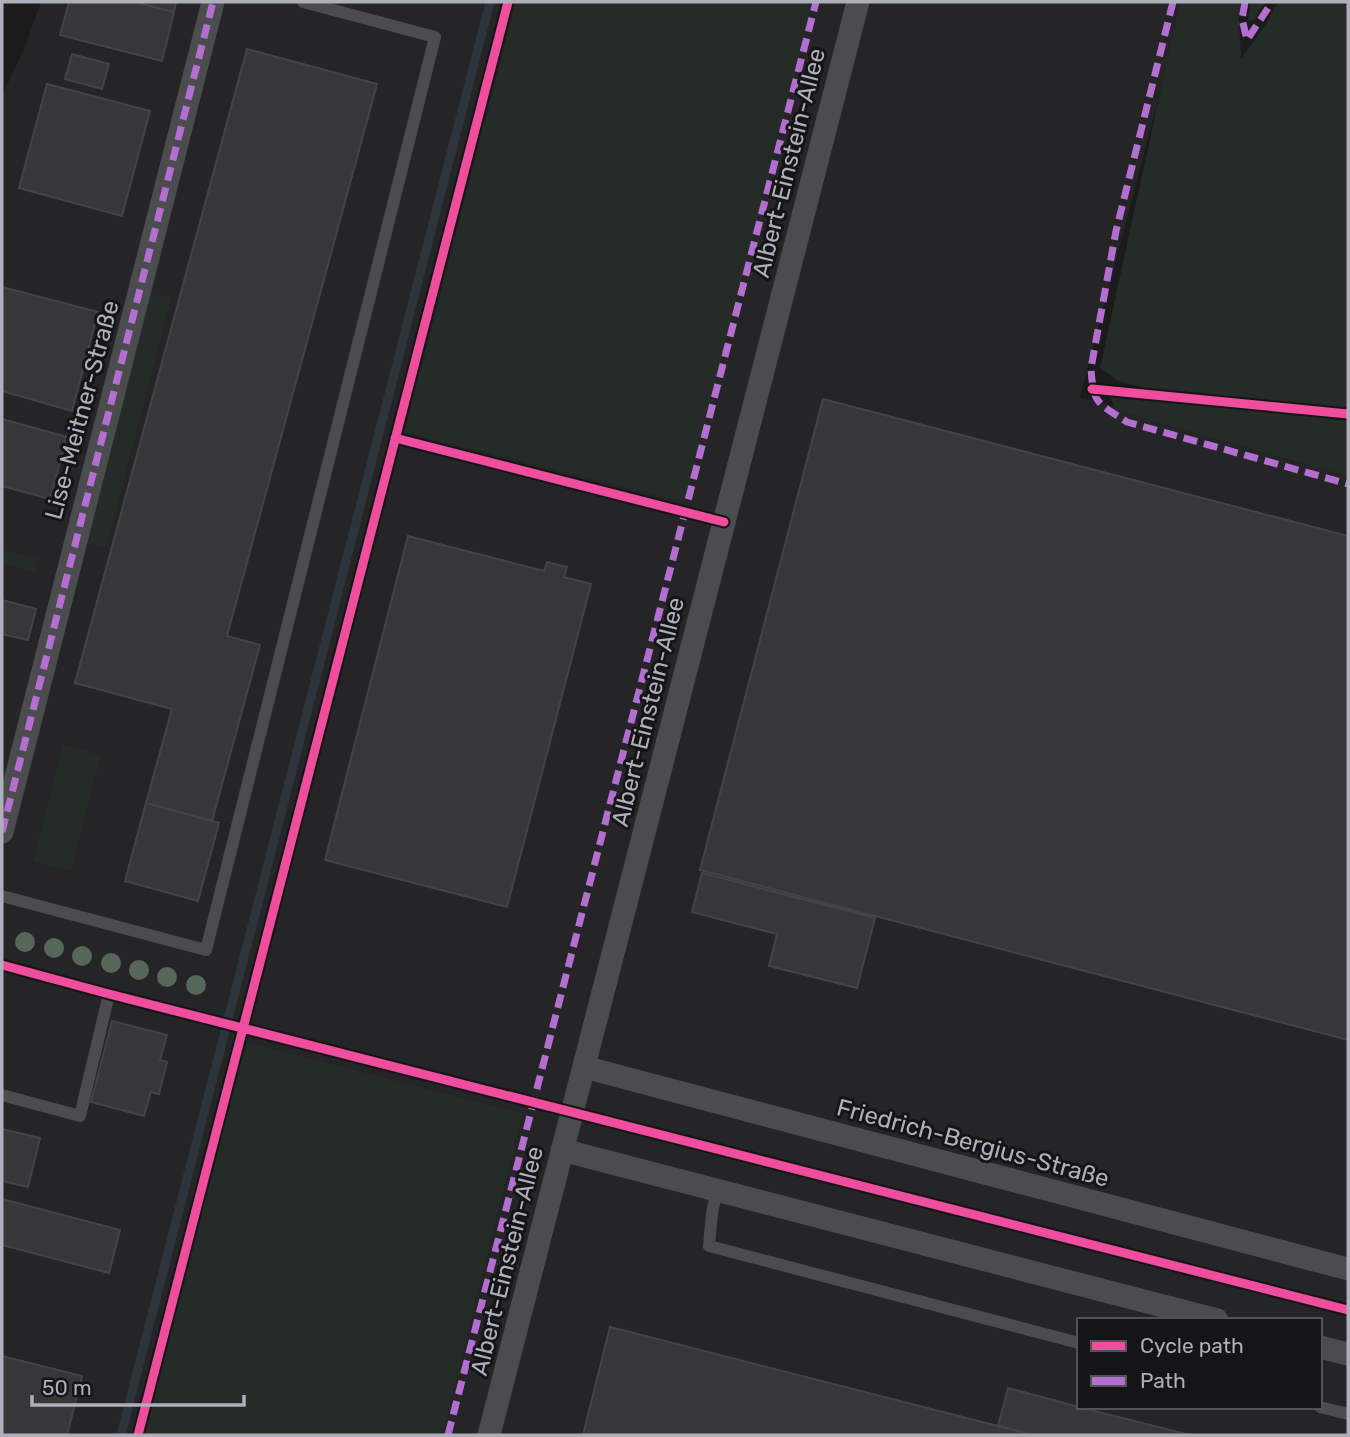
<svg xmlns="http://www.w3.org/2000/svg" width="1350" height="1437" font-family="Rubik,sans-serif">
  <rect width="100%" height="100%" fill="#1b1b1b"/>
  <!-- built -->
  <path fill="#252527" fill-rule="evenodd" d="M41,2H1184L1080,397L1348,470V1435H2V96L25,46ZM1079,1320H1320V1407H1079Z"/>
  <!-- green -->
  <path fill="#252b26" d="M516,2H814L684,502L405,432Z
    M1180,2H1241L1239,18L1241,59L1265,25L1278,2H1348V409L1162,392L1118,381L1100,368Z
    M1251,2H1265L1254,21L1248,20Z
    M151,294L171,298L107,547L87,543Z
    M1110,395L1348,418V476L1115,410Z
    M2,550L38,559L35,572L2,563Z
    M63,745L101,755L71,871L33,861Z
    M244,1042L523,1113L442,1435H145Z"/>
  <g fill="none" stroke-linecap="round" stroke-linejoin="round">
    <!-- stream -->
    <path stroke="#2e343c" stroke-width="9" d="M121,1435L490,2"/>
  </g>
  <!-- building -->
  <path fill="#363739" stroke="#434447" stroke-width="2" d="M69,2H134L174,12L162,61L60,35Z
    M134,2H176L174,12Z
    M247,49L377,84L227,636L260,645L212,821L146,803L172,709L75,683Z
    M72,54L109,64L102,89L65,79Z
    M47,84L150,111L122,216L19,188Z
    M2,287L98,312L72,411L2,391Z
    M823,399L1348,536V1040L700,870Z
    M2,419L67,437L50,499L2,486Z
    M408,536L544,571L547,562L567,567L564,577L591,584L507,907L325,860Z
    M2,600L36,609L28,640L2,634Z
    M146,803L219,823L198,901L125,881Z
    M702,873L875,918L857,988L769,966L777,934L692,912Z
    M112,1021L167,1035L160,1060L167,1062L159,1094L151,1092L144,1116L91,1102Z
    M2,1129L40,1138L28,1187L2,1181Z
    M2,1199L120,1230L109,1273L2,1245Z
    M610,1327L998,1426L1033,1435H583Z
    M2,1356L82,1376L67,1435H2Z
    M1008,1388L1079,1407L1190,1435H1033L998,1426Z"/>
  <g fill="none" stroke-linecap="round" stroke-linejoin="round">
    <!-- lane -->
    <path stroke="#4b4c4d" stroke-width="12" d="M2,896L206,950L435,37L303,2
      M2,1095L80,1116L109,994
      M717,1190L712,1213L709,1246L1079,1343
      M1320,1407L1348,1414"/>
    <!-- street -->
    <path stroke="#4b4c4d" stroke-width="23" d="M2,832L213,2
      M584,1067L1348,1269
      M562,1150L1217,1320
      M1320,1347L1348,1354
      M489,1435L858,2"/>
    <!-- quiet -->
    <path stroke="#b36fd0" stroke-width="7" stroke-dasharray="14 7" stroke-linecap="butt" d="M1173,2L1116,231L1091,368C1093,405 1098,403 1127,422L1348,484
      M1245,2L1242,19L1247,40L1272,2
      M2,832L213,2
      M448,1435L816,2"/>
    <!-- cycleway casing -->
    <g stroke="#151517" stroke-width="13">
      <path id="cycleway" d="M1092,389L1348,414
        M395,438L724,522
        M2,965L109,994L1348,1310
        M138,1435L508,2"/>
    </g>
    <!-- cycleway -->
    <use href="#cycleway" stroke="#ef4d9e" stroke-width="9"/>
  </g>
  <!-- trees -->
  <g fill="#566659">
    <circle cx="25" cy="942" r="10"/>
    <circle cx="54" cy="948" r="10"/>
    <circle cx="82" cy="956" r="10"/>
    <circle cx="111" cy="963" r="10"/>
    <circle cx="139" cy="970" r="10"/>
    <circle cx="167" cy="977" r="10"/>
    <circle cx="196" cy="985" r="10"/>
  </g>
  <g text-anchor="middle" stroke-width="6" stroke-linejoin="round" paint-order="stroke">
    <!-- street labels -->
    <g font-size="24" fill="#adafba" stroke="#151517">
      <text transform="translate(789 163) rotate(-76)" y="8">Albert-Einstein-Allee</text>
      <text transform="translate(82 410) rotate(-75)" y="8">Lise-Meitner-Straße</text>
      <text transform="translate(648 712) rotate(-76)" y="8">Albert-Einstein-Allee</text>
      <text transform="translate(973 1143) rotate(15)" y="8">Friedrich-Bergius-Straße</text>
      <text transform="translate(507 1261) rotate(-76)" y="8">Albert-Einstein-Allee</text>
    </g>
  </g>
  <!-- border -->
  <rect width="1350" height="1437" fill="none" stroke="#adafba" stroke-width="7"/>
  <!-- legend -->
  <rect x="1077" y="1318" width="245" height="91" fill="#151517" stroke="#525358" stroke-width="2"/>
  <rect x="1091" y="1341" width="35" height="10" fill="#ef4d9e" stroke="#525358" stroke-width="2"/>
  <text x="1140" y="1353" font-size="21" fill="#adafba">Cycle path</text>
  <rect x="1091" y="1376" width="35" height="10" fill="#b36fd0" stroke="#525358" stroke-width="2"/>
  <text x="1140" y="1388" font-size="21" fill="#adafba">Path</text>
  <!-- scale -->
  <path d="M32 1395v10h212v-10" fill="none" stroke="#adafba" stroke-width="3.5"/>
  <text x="42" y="1395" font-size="21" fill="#adafba" stroke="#151517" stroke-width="5" paint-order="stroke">50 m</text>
</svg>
